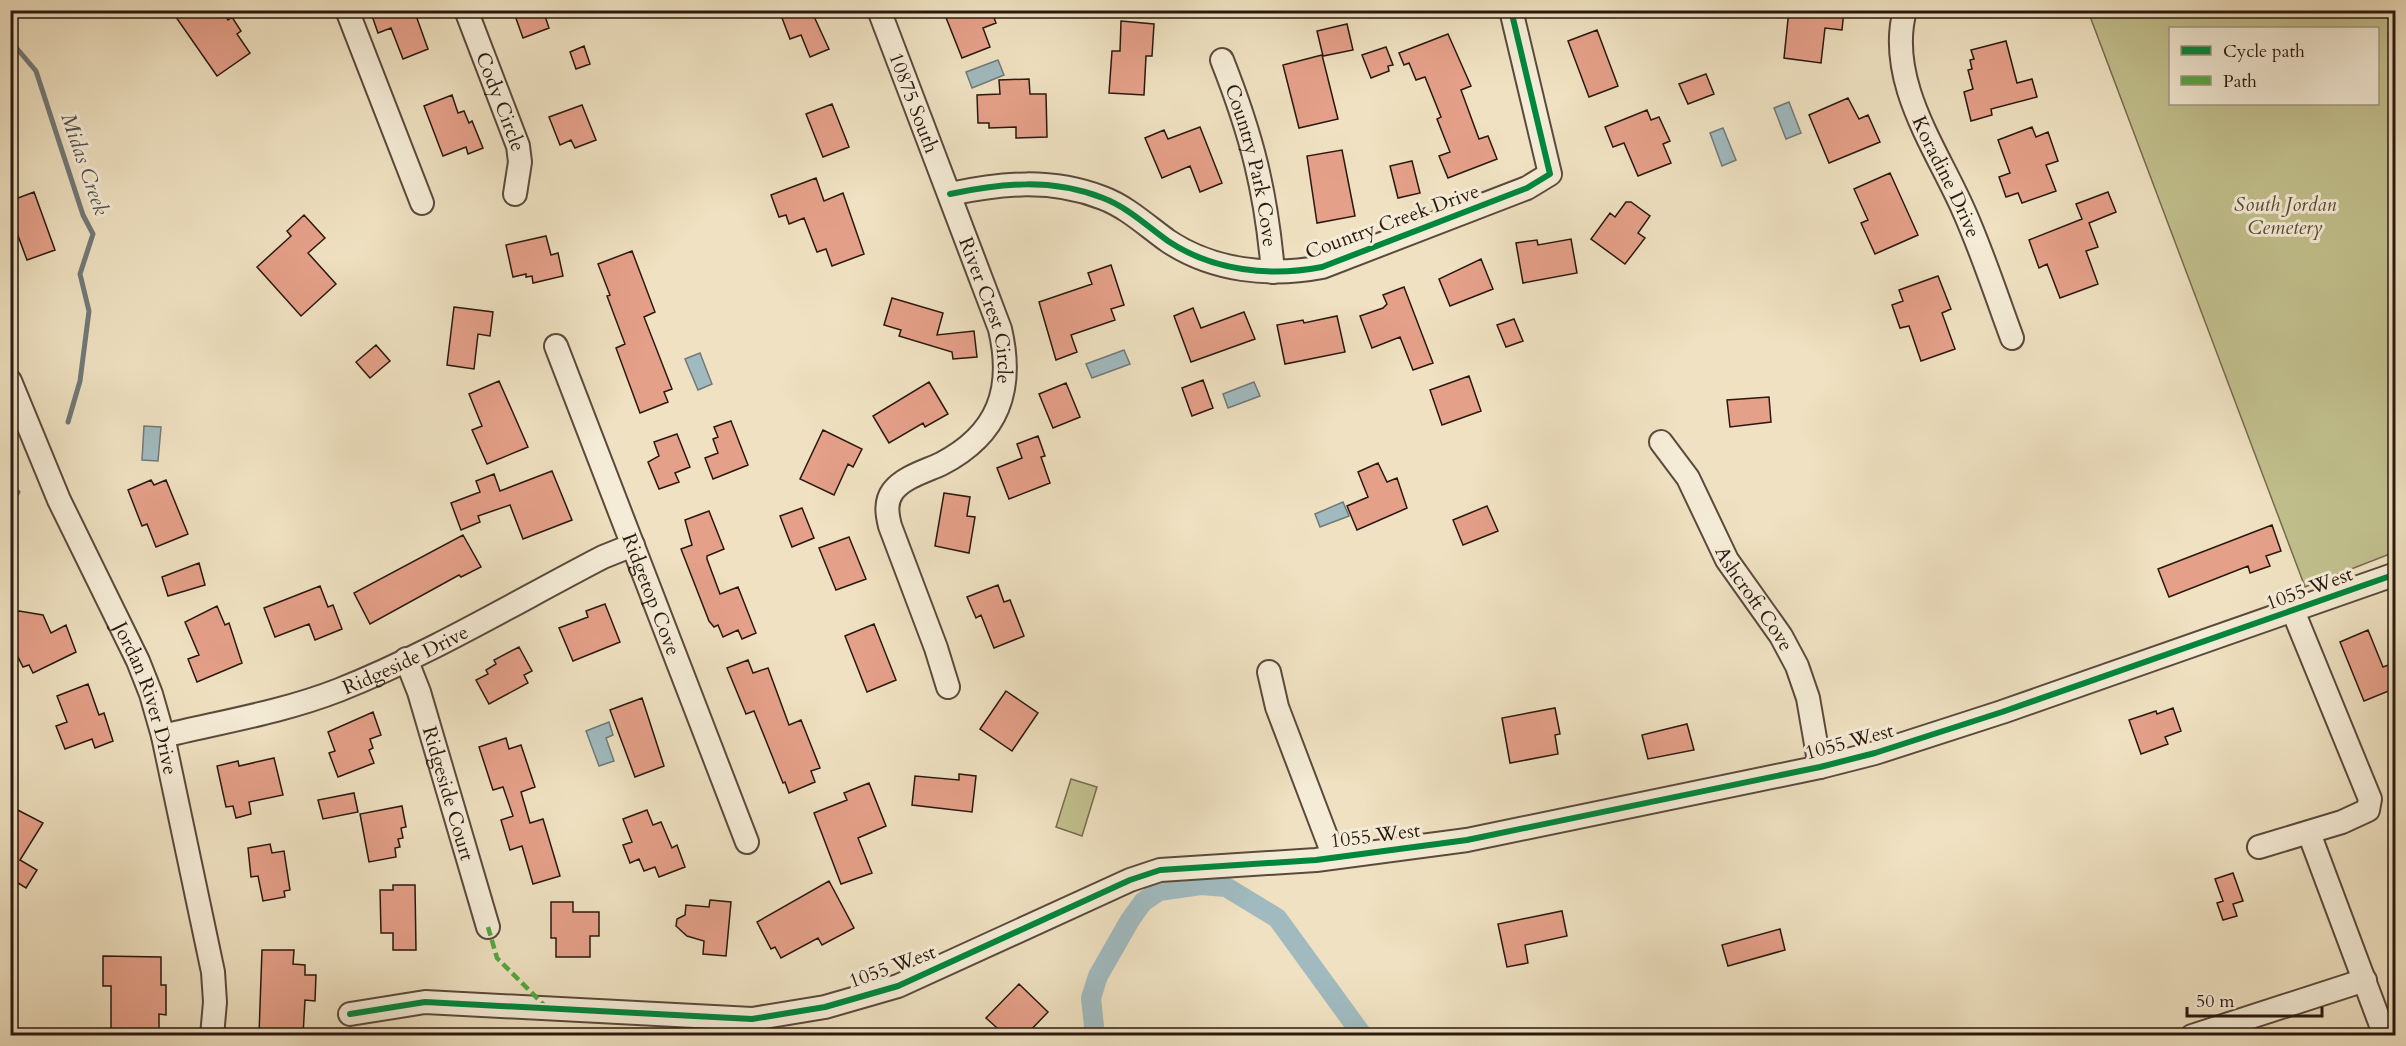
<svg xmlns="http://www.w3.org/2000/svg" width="2406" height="1046" font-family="Cardo,serif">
  <rect width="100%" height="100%" fill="#efe1c1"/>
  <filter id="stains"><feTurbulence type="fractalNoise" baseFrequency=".00333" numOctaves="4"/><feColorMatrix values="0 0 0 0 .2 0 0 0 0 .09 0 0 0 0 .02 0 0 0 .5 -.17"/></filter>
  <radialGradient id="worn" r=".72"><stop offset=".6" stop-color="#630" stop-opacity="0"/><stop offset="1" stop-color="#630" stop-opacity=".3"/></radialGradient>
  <!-- green -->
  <path fill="#c1c08d" stroke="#766c4e" stroke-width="1.5" fill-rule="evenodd" d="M2088,11H2395V552L2305,587ZM2170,28H2378V104H2170Z
    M1071,779L1097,787L1082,836L1056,827Z"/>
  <!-- water -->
  <path fill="#a0babf" stroke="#717979" stroke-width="1.5" d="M998,60L1004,75L972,88L966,72Z
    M1789,102L1801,133L1786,139L1774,108Z
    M1723,128L1736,160L1722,166L1710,133Z
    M1124,350L1130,364L1092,378L1086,364Z
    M700,353L712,384L698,390L685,359Z
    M1254,382L1260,396L1228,408L1223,394Z
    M144,426L161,427L158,461L142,460Z
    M1343,502L1349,516L1320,527L1315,514Z
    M609,722L613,735L606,738L614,761L599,766L586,731Z"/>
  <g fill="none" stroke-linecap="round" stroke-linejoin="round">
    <!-- stream -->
    <path stroke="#717979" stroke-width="5" d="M10,29L14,45L36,71L83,215L93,234L80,274L89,311L80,381L68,422
      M10,504L18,492"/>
    <!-- canal -->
    <path stroke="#a0babf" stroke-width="20" d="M1095,1036L1091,998L1098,976L1130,920L1143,902L1159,891L1201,885L1226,887L1277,918L1363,1036"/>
  </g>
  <!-- building -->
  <path fill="#e5a089" stroke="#2a180f" stroke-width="1.5" d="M171,10H222L228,20L232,17L241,31L237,34L250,53L217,76Z
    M370,10H414L428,49L403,59L391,28L378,33Z
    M513,10H543L549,28L523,38Z
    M779,10H811L829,49L810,57L801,35L790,39Z
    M943,10H991L996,23L983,28L990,47L962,58Z
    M1789,10H1844L1842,30L1825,28L1821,63L1784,58Z
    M1121,21L1154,24L1152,56H1146L1144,95L1109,93L1112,51H1120Z
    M1347,24L1353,50L1323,56L1317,31Z
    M1597,30L1618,86L1589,97L1568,41Z
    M1448,34L1471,86L1461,90L1479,139L1488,136L1497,159L1448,178L1439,156L1450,152L1437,119L1441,117L1425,77L1416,80L1409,63L1404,65L1399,53Z
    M2006,41L2017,83L2032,79L2037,97L1991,109L1992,115L1971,121L1964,92L1973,89L1968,70L1972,69L1970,60L1974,59L1971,50Z
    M584,46L590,64L576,69L570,52Z
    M1386,47L1393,65L1388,66L1389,71L1371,78L1362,55Z
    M1322,55L1338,119L1299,128L1283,65Z
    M1706,74L1714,94L1688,104L1679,84Z
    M1029,79L1030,94H1046L1047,137L1016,138V127L989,128V123H978L977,95L1000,94L999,80Z
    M452,95L458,113L464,111L469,123L472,121L483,148L468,154L466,147L443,156L424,106Z
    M1848,98L1859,119L1868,115L1880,142L1829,163L1809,115Z
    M832,104L849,147L823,157L806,114Z
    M582,105L596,140L575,148L571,140L560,145L549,117Z
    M1647,110L1651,120L1659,117L1670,141L1663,144L1671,163L1638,176L1624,143L1613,147L1605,127Z
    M1200,127L1222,183L1200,192L1190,166L1162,178L1145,138L1164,130L1168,139Z
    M2032,127L2036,137L2048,132L2058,161L2046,165L2056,191L2022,203L2018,193L2006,197L1999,177L2010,173L1998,140Z
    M1342,150L1355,216L1317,223L1307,156Z
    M1412,161L1420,193L1398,198L1390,166Z
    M1890,173L1918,235L1875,254L1861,223L1868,220L1854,189Z
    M816,178L824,201L843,193L864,254L832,266L826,249L817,252L804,218L789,224L786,215L779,217L771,195Z
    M34,192L55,250L27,260L14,225L10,226V201Z
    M2108,192L2116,212L2089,223L2098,247L2086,251L2098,284L2060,298L2047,264L2039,268L2029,240L2082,219L2076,204Z
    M1626,202H1631L1650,216L1638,233L1645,238L1625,264L1591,239L1610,213L1615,217Z
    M304,215L325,238L308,253L336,284L301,316L257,267L291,236L287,231Z
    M546,236L551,255L558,253L563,276L533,283L532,276L526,277V274L513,277L506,245Z
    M1571,239L1577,273L1523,283L1516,243L1537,240L1538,245Z
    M632,251L655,312L644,317L672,389L664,392L668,402L640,413L616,348L625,344L607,296L610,295L598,264Z
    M1481,259L1493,289L1450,306L1439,279Z
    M1111,265L1124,305L1111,309L1115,320L1071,335L1077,352L1056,360L1039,302L1092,284L1088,273Z
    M1938,276L1951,309L1942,313L1955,349L1921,361L1909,326L1900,328L1892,305L1903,301L1899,290Z
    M1404,287L1433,363L1413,370L1400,337L1372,348L1360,316L1383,308L1387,304L1383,295Z
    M892,298L943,313L937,335L974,331L977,357L953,359L952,352L899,336L901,330L884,325Z
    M454,307L493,312L490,336L478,334L474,369L447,365Z
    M1193,308L1201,328L1244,312L1255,339L1191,362L1174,316Z
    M1337,316L1345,352L1285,364L1277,325L1303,320L1304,323Z
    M1514,319L1523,341L1506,347L1497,325Z
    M376,345L390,361L370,378L356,362Z
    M1469,376L1481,411L1442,425L1430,390Z
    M1203,380L1213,408L1192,416L1182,388Z
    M499,381L528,447L487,464L472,430L482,426L469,394Z
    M929,382L948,414L925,427L923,423L889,443L873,416Z
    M1066,383L1080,417L1053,428L1039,394Z
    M1769,397L1771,422L1730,427L1727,400Z
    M731,421L748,465L713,479L705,458L718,453L713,439L718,437L714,427Z
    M823,430L862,449L853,467L848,464L834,495L800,479Z
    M677,434L690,467L675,473L679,482L659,489L648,462L659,456L654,442Z
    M1038,436L1045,456L1041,457L1050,483L1009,499L997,468L1022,458L1017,444Z
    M1378,463L1387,482L1397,478L1407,508L1357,530L1347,506L1368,497L1358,472Z
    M552,471L572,520L523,539L510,505L478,516L480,522L461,530L451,503L480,492L476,481L494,474L500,491Z
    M151,480L154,485L166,480L188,534L156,547L147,524L142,526L128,490Z
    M944,493L970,497L967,516L975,517L969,553L935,546Z
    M1487,506L1498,531L1463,545L1453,520Z
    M802,508L814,538L792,547L780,516Z
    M709,511L724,549L707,556V559L720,594L738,587L756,633L742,639L738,630L723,637L718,625L714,627L709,621L681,549L692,545L685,520Z
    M2272,525L2281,551L2266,556L2270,566L2250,573L2248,566L2169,597L2158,569Z
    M463,535L481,567L461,577L459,575L370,624L354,593Z
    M849,537L866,579L836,590L819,548Z
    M199,563L205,585L168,596L162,577Z
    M998,585L1004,602L1010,600L1024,636L994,648L981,615L976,618L967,597Z
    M320,586L328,607L333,605L342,629L315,640L309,624L275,637L264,608Z
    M605,604L620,642L573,661L559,628L588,617L586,611Z
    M217,606L225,625L229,623L242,663L197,682L188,659L199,655L185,622Z
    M19,611L43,615L51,633L66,625L76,652L33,673L29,665L23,667L10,641V619Z
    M874,624L896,680L867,692L845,636Z
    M2368,630L2383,667L2396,662V688L2364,701L2340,642Z
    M519,647L532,671L524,675L528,683L489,704L476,680L488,674L486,670L496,664L494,660Z
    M748,660L753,673L768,668L789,725L801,720L820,768L811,771L815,782L789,793L785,782L783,783L754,711L746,714L727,668Z
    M88,684L99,715L104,713L113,741L95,748L92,739L65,749L56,726L67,722L57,696Z
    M1006,691L1038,713L1012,751L980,729Z
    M642,698L664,766L635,777L610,710Z
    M1555,708L1560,734L1555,735L1558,754L1510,763L1502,718Z
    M2173,708L2181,731L2165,737L2168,744L2141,754L2129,720L2156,711L2157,714Z
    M373,712L381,735L370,739L373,748L369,750L374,763L338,777L329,753L335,751L328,732Z
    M1687,724L1694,750L1648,759L1642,735Z
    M506,738L509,749L521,745L535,787L521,792L530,823L543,819L560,876L533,884L522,846L510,850L501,820L513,816L503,787L493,790L479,747Z
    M274,758L283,795L249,802L251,814L236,818L233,806L226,807L217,766L238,761L239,766Z
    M959,774L976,776L972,812L912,805L915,776L959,780Z
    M869,783L886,826L858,838L872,873L841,884L814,813L847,800L844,793Z
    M354,793L358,812L323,819L318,800Z
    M10,806L43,823L20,860L37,870L26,888L10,878Z
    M402,806L406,827L401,828L403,838L398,839L400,847L395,848L396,857L369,862L360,814Z
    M647,810L653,825L661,822L672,848L677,845L685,867L659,877L655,867L644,871L639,859L630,863L623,845L632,842L623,819Z
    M270,844L272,853L284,851L290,890L284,891L285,897L263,901L258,876L251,877L248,848Z
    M2233,873L2243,901L2233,904L2237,916L2223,920L2217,903L2223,901L2215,879Z
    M829,881L854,928L822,945L818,938L781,958L775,947L771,949L757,922Z
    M393,885H415L416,950H393V933H381L380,890H393Z
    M710,900L731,902L726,956L703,954L704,941L687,936L676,926L677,919L685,915L686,905L709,907Z
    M551,902H573V912H599V936H590V957H556V938H551Z
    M1562,911L1567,936L1525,945L1528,963L1507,967L1498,924Z
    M1780,929L1785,950L1728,966L1722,945Z
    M262,950H294L293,964L305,965V975H316L315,1001L305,1000L303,1035H259Z
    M103,956L161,957V985H166V1015L159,1014V1035H111V986H103Z
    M1019,984L1048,1012L1026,1035H1005L986,1018Z"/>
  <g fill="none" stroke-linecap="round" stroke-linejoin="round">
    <!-- minor casing -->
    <g stroke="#5b4a3c" stroke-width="26">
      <g id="minor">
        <path d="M347,10L422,203"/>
        <path id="s1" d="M466,10L518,146L520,162L515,194"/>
        <path id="s2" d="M879,10L1000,329C1014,389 999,434 941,464C926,471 904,477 893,491C885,502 887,514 890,526L936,648L948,687"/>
        <path id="s3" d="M1905,10C1886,80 1936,148 1963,209C1982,251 1996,295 2012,338"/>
        <path id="s4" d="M1222,60C1252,136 1266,191 1273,272"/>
        <path d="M950,194C1003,183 1051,178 1103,198C1127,207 1147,226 1168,241C1213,271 1270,277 1322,267L1527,188L1550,174L1511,10"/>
        <path id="s5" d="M556,346L747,842"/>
        <path id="s6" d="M10,381L59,500L138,661L151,694L163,736L213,972L215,1002L212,1036"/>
        <path id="s7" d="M1661,442L1688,478L1727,560L1781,636L1797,666L1808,698L1820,767"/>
        <path id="s8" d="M406,659L419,692L488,927"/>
        <path d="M1269,672L1277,707L1334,857"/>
        <path id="s9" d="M163,736C221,722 283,712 339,690C430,654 516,602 603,557L633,545"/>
        <path d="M2309,833L2385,1036"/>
        <path d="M2259,847L2342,822L2368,810L2370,799L2293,611"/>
        <path d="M350,1014L425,1002L752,1019L825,1007L898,986L1130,880L1160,870L1316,860L1467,840L1820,767L1875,753L2002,712L2396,574"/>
        <path d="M2192,1036L2365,980"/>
      </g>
    </g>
    <!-- minor -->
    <use href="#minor" stroke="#f5ecd7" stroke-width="22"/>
    <!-- quiet -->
    <path stroke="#53a941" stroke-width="4.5" stroke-dasharray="9 4.5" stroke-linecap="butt" d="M488,927L497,958L546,1007"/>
    <!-- cycleway casing -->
    <g stroke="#f5ecd7" stroke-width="10">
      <path id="cycleway" d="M950,194C1003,183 1051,178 1103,198C1127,207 1147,226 1168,241C1213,271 1270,277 1322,267L1527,188L1550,174L1511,10
        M350,1014L425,1002L752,1019L825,1007L898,986L1130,880L1160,870L1316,860L1467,840L1820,767L1875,753L2002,712L2396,574"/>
    </g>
    <!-- cycleway -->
    <use href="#cycleway" stroke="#00873e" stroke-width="6"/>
  </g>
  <g text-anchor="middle" stroke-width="6" stroke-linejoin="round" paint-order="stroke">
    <!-- street labels -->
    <g font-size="20" fill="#2a180f" stroke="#f5ecd7">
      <text dy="7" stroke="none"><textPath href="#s1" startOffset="98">Cody Circle</textPath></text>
      <text dy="7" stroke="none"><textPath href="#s2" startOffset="99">10875 South</textPath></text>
      <text dy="7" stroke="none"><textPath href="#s4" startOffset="110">Country Park Cove</textPath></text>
      <text dy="7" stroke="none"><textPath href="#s3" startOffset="176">Koradine Drive</textPath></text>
      <text transform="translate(1392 221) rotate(-20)" y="7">Country Creek Drive</text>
      <text dy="7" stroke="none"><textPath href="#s2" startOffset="320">River Crest Circle</textPath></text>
      <text transform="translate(2309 588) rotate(-20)" y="7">1055 West</text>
      <text dy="7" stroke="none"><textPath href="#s5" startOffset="266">Ridgetop Cove</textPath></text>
      <text dy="7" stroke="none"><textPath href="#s7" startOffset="183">Ashcroft Cove</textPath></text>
      <text dy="7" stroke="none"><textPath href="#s9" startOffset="255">Ridgeside Drive</textPath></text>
      <text dy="7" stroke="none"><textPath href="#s6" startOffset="346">Jordan River Drive</textPath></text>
      <text transform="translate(1849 741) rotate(-15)" y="7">1055 West</text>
      <text dy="7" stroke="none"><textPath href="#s8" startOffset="141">Ridgeside Court</textPath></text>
      <text transform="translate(1375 835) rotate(-7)" y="7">1055 West</text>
      <text transform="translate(892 966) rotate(-20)" y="7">1055 West</text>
    </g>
    <!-- park labels -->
    <g font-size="20" font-style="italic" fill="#574a35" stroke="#f5ecd7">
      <text x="2285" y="211">South Jordan<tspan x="2285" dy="23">Cemetery</tspan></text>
    </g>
    <!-- water labels -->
    <g font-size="21" font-style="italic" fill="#53514d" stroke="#f5ecd7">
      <text transform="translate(85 164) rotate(71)" y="7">Midas Creek</text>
    </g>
  </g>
  <!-- margin -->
  <rect width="2406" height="1046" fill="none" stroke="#efe1c1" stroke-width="36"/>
  <rect x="12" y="12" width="2382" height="1022" fill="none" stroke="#2a180f" stroke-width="3"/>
  <rect x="18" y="18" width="2370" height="1010" fill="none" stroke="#2a180f" stroke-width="1.5"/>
  <!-- legend -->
  <rect x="2169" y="27" width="210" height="78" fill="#f5ecd7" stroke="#a49787" stroke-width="1.5"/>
  <rect x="2181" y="46" width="30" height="9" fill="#00873e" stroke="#a49787" stroke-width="1.5"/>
  <text x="2223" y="57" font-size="18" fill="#2a180f">Cycle path</text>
  <rect x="2181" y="76" width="30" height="9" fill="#53a941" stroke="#a49787" stroke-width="1.5"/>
  <text x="2223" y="87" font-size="18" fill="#2a180f">Path</text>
  <!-- scale -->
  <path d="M2187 1007v9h135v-9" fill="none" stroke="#2a180f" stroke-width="3"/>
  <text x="2196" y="1007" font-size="18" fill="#2a180f" stroke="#f5ecd7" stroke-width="4.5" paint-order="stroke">50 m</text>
  <rect width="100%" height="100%" filter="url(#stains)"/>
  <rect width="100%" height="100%" fill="url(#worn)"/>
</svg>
